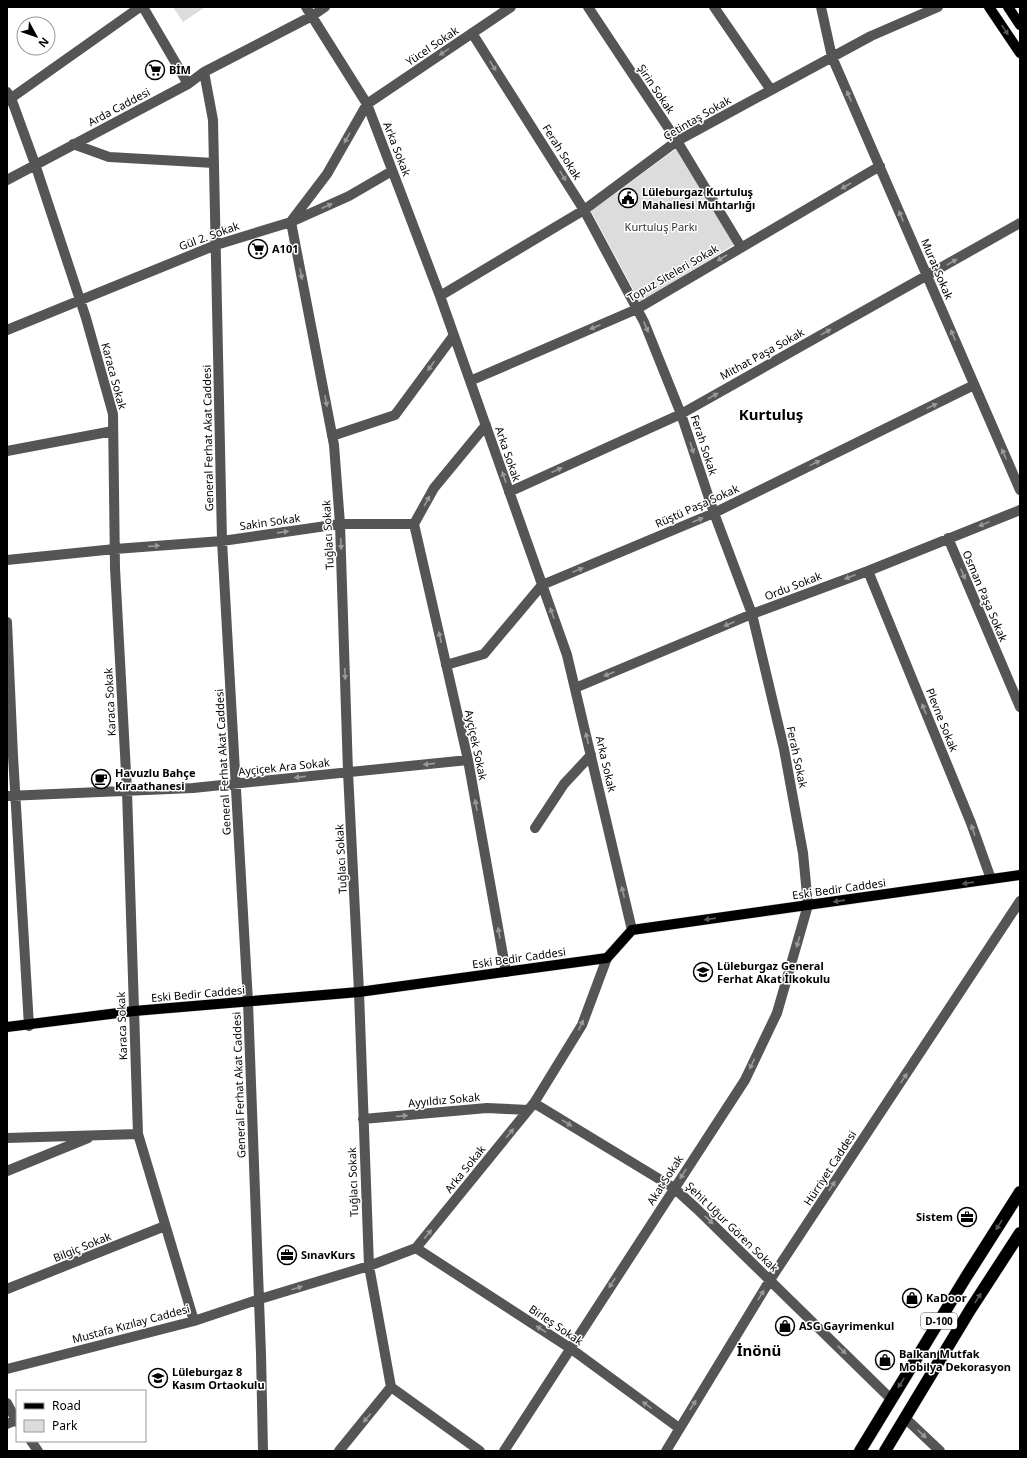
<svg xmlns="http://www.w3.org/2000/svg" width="1027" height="1458" font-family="'Noto Sans',sans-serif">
  <rect width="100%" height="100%" fill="#fff"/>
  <!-- green -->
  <path fill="#dcdcdc" d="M173,7H205L183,22Z
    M676,149L735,244L640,302L591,211Z"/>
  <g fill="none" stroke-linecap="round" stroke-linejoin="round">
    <!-- major casing -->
    <g stroke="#dbdbdb" stroke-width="11">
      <path id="major" d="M989,7L1020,53
        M1008,7L1020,25
        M7,1027L134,1011L359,992L607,958L632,930L1020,875"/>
    </g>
    <!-- highway casing -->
    <g stroke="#dbdbdb" stroke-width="13">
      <path id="highway" d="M860,1451L966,1277L1020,1192
        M885,1451L970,1310L1020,1233"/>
    </g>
    <!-- minor -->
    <path stroke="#555" stroke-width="10" d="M143,7L188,84
      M306,7L367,104L440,296L567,655L632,930
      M588,7L677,141L741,247
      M714,7L771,90
      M821,7L832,57L1020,490
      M472,33L584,210L644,322L681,414L714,513L752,614L784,749L803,853L808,905L777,1013L745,1080L504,1451
      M204,72L213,120L222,541L248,1002L261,1354L263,1451
      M7,92L11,98L35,164L86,318L113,414L115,568L127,791L138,1134L194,1321
      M7,101L140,7
      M73,144L109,157L214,163
      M7,180L188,84L204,72L312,16L325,7
      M292,220L327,174L367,104L511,7
      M291,222L334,445L340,524L348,772L359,992L369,1266L391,1387L480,1451
      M440,296L584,210L677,141L871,36L938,7
      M7,330L216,245L291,222L349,196L392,171
      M470,381L637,309L880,166
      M332,436L395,415L454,335
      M7,451L113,431
      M509,492L681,414L1020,223
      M414,524L468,760L506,972
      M948,538L1020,707
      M7,560L115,549L222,541L340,524H414L434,488L486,425
      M868,571L971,823L991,879
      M7,622L13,756L29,1026
      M446,665L484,654L542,585L714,513L974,385
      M575,688L752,614L868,571L1020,510
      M7,796L193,788L468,760
      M535,828L564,784L591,755
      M534,1103L674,1188L697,1209L891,1399
      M363,1119L487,1108L528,1110
      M7,1138L138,1134
      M7,1171L88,1138
      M416,1248L570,1348L679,1428
      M7,1289L165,1226
      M7,1369L194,1321L260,1299L369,1266L416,1248L534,1103L582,1025L607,958
      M7,1403L17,1422
      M905,1418L940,1451
      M7,1424L16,1420
      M31,1441L38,1451
      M339,1451L391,1387
      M666,1451L770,1280L1020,901"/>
    <!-- major -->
    <use href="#major" stroke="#000" stroke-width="10"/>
    <!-- highway -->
    <use href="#highway" stroke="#000" stroke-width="12"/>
  </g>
  <!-- one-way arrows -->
  <defs><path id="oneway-solid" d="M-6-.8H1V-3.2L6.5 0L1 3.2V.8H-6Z"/></defs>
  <g fill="#595959">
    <use href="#oneway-solid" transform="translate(1005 30) rotate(56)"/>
    <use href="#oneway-solid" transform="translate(968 883) rotate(172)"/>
    <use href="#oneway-solid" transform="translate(839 901) rotate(172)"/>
    <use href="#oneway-solid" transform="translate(710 919) rotate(172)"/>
    <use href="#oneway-solid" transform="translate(999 1225) rotate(122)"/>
    <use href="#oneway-solid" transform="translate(978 1298) rotate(-58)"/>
    <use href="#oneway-solid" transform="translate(901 1383) rotate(122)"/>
  </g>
  <g fill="#999">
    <use href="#oneway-solid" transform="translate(444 52) rotate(146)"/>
    <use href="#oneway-solid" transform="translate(493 66) rotate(58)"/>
    <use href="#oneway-solid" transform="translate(849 96) rotate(-113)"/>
    <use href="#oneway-solid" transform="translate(347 138) rotate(119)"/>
    <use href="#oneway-solid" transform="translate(563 176) rotate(58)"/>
    <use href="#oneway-solid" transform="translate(846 186) rotate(150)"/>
    <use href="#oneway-solid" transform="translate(327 206) rotate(-24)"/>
    <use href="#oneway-solid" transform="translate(901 216) rotate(-113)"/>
    <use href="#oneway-solid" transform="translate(722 258) rotate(149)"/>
    <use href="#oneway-solid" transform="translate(952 262) rotate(-30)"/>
    <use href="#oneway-solid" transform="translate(301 274) rotate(79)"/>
    <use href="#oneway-solid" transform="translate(595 327) rotate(157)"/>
    <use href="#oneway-solid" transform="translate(646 327) rotate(67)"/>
    <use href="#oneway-solid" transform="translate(826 332) rotate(-29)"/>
    <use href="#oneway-solid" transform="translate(953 335) rotate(-113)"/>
    <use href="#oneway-solid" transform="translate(431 366) rotate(126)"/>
    <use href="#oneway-solid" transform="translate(713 396) rotate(-29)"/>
    <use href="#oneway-solid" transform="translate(326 401) rotate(79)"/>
    <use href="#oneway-solid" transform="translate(932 406) rotate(-26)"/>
    <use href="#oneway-solid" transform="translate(692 448) rotate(72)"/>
    <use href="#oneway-solid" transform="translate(1004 454) rotate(-113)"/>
    <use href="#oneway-solid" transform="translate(815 463) rotate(-26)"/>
    <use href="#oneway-solid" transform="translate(557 470) rotate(-24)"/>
    <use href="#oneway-solid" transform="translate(504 477) rotate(-109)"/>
    <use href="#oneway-solid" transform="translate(427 501) rotate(-61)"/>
    <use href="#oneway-solid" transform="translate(698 520) rotate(-23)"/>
    <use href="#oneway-solid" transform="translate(984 524) rotate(158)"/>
    <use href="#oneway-solid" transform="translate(283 532) rotate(-8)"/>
    <use href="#oneway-solid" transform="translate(341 544) rotate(88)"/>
    <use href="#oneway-solid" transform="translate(154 546) rotate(-4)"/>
    <use href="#oneway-solid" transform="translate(578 570) rotate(-23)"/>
    <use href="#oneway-solid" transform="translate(963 574) rotate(67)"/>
    <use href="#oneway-solid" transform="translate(850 577) rotate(159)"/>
    <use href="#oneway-solid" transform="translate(552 613) rotate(-110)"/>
    <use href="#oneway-solid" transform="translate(729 624) rotate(157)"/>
    <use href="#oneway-solid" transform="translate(440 637) rotate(-103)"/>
    <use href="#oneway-solid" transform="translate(345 674) rotate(88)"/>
    <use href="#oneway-solid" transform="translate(609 674) rotate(157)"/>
    <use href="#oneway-solid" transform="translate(924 709) rotate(-112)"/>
    <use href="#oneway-solid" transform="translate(587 738) rotate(-103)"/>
    <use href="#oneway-solid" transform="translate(429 764) rotate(174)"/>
    <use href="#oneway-solid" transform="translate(300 777) rotate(174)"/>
    <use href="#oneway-solid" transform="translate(476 805) rotate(-100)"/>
    <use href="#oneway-solid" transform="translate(973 830) rotate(-109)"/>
    <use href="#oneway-solid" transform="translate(623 892) rotate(-103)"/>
    <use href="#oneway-solid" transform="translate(499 933) rotate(-100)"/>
    <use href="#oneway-solid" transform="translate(798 942) rotate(106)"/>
    <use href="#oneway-solid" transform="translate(581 1025) rotate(-64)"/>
    <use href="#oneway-solid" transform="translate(752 1064) rotate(116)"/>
    <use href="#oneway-solid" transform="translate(904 1078) rotate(-57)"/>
    <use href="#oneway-solid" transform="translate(402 1116) rotate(-5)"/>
    <use href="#oneway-solid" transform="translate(567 1123) rotate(32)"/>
    <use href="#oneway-solid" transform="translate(510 1133) rotate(-51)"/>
    <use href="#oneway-solid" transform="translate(683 1174) rotate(123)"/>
    <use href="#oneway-solid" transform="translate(832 1186) rotate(-57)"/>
    <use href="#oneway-solid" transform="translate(709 1220) rotate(44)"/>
    <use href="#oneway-solid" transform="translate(428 1234) rotate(-51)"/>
    <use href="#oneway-solid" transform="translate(612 1283) rotate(123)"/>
    <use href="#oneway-solid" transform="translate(297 1288) rotate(-17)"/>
    <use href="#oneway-solid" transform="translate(761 1295) rotate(-58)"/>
    <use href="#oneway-solid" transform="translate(541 1329) rotate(-147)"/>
    <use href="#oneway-solid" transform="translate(842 1350) rotate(44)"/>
    <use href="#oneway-solid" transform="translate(647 1405) rotate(-144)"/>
    <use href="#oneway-solid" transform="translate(693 1405) rotate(-58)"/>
    <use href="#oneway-solid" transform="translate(367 1418) rotate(130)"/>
    <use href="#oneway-solid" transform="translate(922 1434) rotate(43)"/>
  </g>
  <!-- icons -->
  <defs>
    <g id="supermarket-ring" transform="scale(1)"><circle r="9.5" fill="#fff" stroke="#000" stroke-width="1.5"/><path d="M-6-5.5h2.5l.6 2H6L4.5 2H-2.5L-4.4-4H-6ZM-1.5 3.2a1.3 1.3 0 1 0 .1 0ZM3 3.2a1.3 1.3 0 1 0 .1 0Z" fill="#000"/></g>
    <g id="civic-ring" transform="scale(1)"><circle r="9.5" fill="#fff" stroke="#000" stroke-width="1.5"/><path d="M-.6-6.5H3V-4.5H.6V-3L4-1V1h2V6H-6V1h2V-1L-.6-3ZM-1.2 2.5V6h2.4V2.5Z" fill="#000"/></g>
    <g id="cafe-ring" transform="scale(1)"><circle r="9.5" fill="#fff" stroke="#000" stroke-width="1.5"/><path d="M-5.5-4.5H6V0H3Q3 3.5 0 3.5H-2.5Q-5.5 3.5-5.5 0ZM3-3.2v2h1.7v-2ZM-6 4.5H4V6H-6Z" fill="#000"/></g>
    <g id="school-ring" transform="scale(1)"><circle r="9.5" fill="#fff" stroke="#000" stroke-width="1.5"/><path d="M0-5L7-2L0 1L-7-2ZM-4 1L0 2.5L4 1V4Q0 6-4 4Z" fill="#000"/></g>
    <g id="office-ring" transform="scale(1)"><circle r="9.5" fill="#fff" stroke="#000" stroke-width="1.5"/><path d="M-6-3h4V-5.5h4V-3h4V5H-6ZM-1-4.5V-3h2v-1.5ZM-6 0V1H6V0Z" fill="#000"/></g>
    <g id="shop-ring" transform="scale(1)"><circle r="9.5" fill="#fff" stroke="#000" stroke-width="1.5"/><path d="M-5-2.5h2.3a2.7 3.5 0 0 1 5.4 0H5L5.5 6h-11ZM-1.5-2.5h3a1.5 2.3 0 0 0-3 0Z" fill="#000"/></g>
  </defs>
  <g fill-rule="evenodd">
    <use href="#supermarket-ring" x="155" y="70"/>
    <use href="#civic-ring" x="628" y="198"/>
    <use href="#supermarket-ring" x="258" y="249"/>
    <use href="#cafe-ring" x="101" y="779"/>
    <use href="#school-ring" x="703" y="972"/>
    <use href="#office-ring" x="967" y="1217"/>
    <use href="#office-ring" x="287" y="1255"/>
    <use href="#shop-ring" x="912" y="1298"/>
    <use href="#shop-ring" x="785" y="1326"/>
    <use href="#shop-ring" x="885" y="1360"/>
    <use href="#school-ring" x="158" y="1378"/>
  </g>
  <g text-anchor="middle" stroke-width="3" stroke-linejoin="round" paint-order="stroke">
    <!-- shield labels -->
    <rect fill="#fff" stroke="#4c4c4c" stroke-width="1" x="921" y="1313" width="36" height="16" rx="3"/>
    <g font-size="10" font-weight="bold" fill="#000">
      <text x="939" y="1325">D-100</text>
    </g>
    <!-- street labels -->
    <g font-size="11" fill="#000" stroke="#fff">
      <text transform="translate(432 46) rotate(-34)" y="4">Yücel Sokak</text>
      <text transform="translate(656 89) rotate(56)" y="4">Şirin Sokak</text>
      <text transform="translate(119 107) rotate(-28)" y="4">Arda Caddesi</text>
      <text transform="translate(697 118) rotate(-30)" y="4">Çetintaş Sokak</text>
      <text transform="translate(397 149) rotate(69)" y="4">Arka Sokak</text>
      <text transform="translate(562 152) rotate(58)" y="4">Ferah Sokak</text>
      <text transform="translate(209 236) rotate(-20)" y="4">Gül 2. Sokak</text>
      <text transform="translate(937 269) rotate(67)" y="4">Murat Sokak</text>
      <text transform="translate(673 273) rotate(-30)" y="4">Topuz Siteleri Sokak</text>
      <text transform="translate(762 354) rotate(-29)" y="4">Mithat Paşa Sokak</text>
      <text transform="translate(114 376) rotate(75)" y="4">Karaca Sokak</text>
      <text transform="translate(208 438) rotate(-91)" y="4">General Ferhat Akat Caddesi</text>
      <text transform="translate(704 445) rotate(72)" y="4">Ferah Sokak</text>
      <text transform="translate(508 454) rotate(71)" y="4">Arka Sokak</text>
      <text transform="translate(697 506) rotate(-24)" y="4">Rüştü Paşa Sokak</text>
      <text transform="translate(270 522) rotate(-8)" y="4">Sakin Sokak</text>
      <text transform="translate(328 535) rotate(-93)" y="4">Tuğlacı Sokak</text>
      <text transform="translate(793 586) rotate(-21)" y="4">Ordu Sokak</text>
      <text transform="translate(985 596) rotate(67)" y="4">Osman Paşa Sokak</text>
      <text transform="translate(110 702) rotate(-93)" y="4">Karaca Sokak</text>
      <text transform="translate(942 720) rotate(68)" y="4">Plevne Sokak</text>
      <text transform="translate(476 745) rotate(78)" y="4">Ayçiçek Sokak</text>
      <text transform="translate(797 757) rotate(78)" y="4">Ferah Sokak</text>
      <text transform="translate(223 762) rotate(-93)" y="4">General Ferhat Akat Caddesi</text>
      <text transform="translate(606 764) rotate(77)" y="4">Arka Sokak</text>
      <text transform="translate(284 767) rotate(-6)" y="4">Ayçiçek Ara Sokak</text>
      <text transform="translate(341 859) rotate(-93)" y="4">Tuğlacı Sokak</text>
      <text transform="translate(839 889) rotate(-8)" y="4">Eski Bedir Caddesi</text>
      <text transform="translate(519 958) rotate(-8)" y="4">Eski Bedir Caddesi</text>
      <text transform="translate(198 994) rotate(-5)" y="4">Eski Bedir Caddesi</text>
      <text transform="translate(122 1026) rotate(-92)" y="4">Karaca Sokak</text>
      <text transform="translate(239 1085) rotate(-92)" y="4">General Ferhat Akat Caddesi</text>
      <text transform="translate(444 1100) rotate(-5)" y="4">Ayyıldız Sokak</text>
      <text transform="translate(830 1168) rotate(-57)" y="4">Hürriyet Caddesi</text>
      <text transform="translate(465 1169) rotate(-51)" y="4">Arka Sokak</text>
      <text transform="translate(665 1180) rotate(-57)" y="4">Akat Sokak</text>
      <text transform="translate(353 1182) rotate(-92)" y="4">Tuğlacı Sokak</text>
      <text transform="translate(732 1227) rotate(44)" y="4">Şehit Uğur Gören Sokak</text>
      <text transform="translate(82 1247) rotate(-22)" y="4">Bilgiç Sokak</text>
      <text transform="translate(131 1324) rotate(-15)" y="4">Mustafa Kızılay Caddesi</text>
      <text transform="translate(556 1325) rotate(34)" y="4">Birleş Sokak</text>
    </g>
    <!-- poi labels -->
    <g font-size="11" font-weight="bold" fill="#000" stroke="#fff" text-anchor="start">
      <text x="169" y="74">BİM</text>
      <text x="642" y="196">Lüleburgaz Kurtuluş<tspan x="642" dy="13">Mahallesi Muhtarlığı</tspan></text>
      <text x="272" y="253">A101</text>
      <text x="115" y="777">Havuzlu Bahçe<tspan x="115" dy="13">Kıraathanesi</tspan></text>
      <text x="717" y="970">Lüleburgaz General<tspan x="717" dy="13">Ferhat Akat İlkokulu</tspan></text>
      <text x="953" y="1221" text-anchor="end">Sistem</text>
      <text x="301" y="1259">SınavKurs</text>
      <text x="926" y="1302">KaDoor</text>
      <text x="799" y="1330">ASG Gayrimenkul</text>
      <text x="899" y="1358">Balkan Mutfak<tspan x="899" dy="13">Mobilya Dekorasyon</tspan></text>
      <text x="172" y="1376">Lüleburgaz 8<tspan x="172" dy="13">Kasım Ortaokulu</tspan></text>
    </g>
    <!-- park labels -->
    <g font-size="11" fill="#333" stroke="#fff">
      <text x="661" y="231">Kurtuluş Parkı</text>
    </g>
    <!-- district labels -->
    <g font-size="15" font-weight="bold" fill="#000" stroke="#fff">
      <text x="771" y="420">Kurtuluş</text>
      <text x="759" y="1356">İnönü</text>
    </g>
  </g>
  <!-- border -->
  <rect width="1027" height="1458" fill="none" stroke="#000000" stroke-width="16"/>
  <!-- legend -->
  <rect x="16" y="1390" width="130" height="52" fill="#ffffff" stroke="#999999"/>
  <rect x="24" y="1403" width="20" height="6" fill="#000000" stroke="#999999"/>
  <text x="52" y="1410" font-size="12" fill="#000000">Road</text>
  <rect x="24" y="1420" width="20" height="12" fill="#dcdcdc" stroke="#999999"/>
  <text x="52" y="1430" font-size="12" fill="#000000">Park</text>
  <!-- north arrow -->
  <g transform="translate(36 36) rotate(130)"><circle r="19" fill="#ffffff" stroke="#999999"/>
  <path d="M0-3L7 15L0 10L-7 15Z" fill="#000000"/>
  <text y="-6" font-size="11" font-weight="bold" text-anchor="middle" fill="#000000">N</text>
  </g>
</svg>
